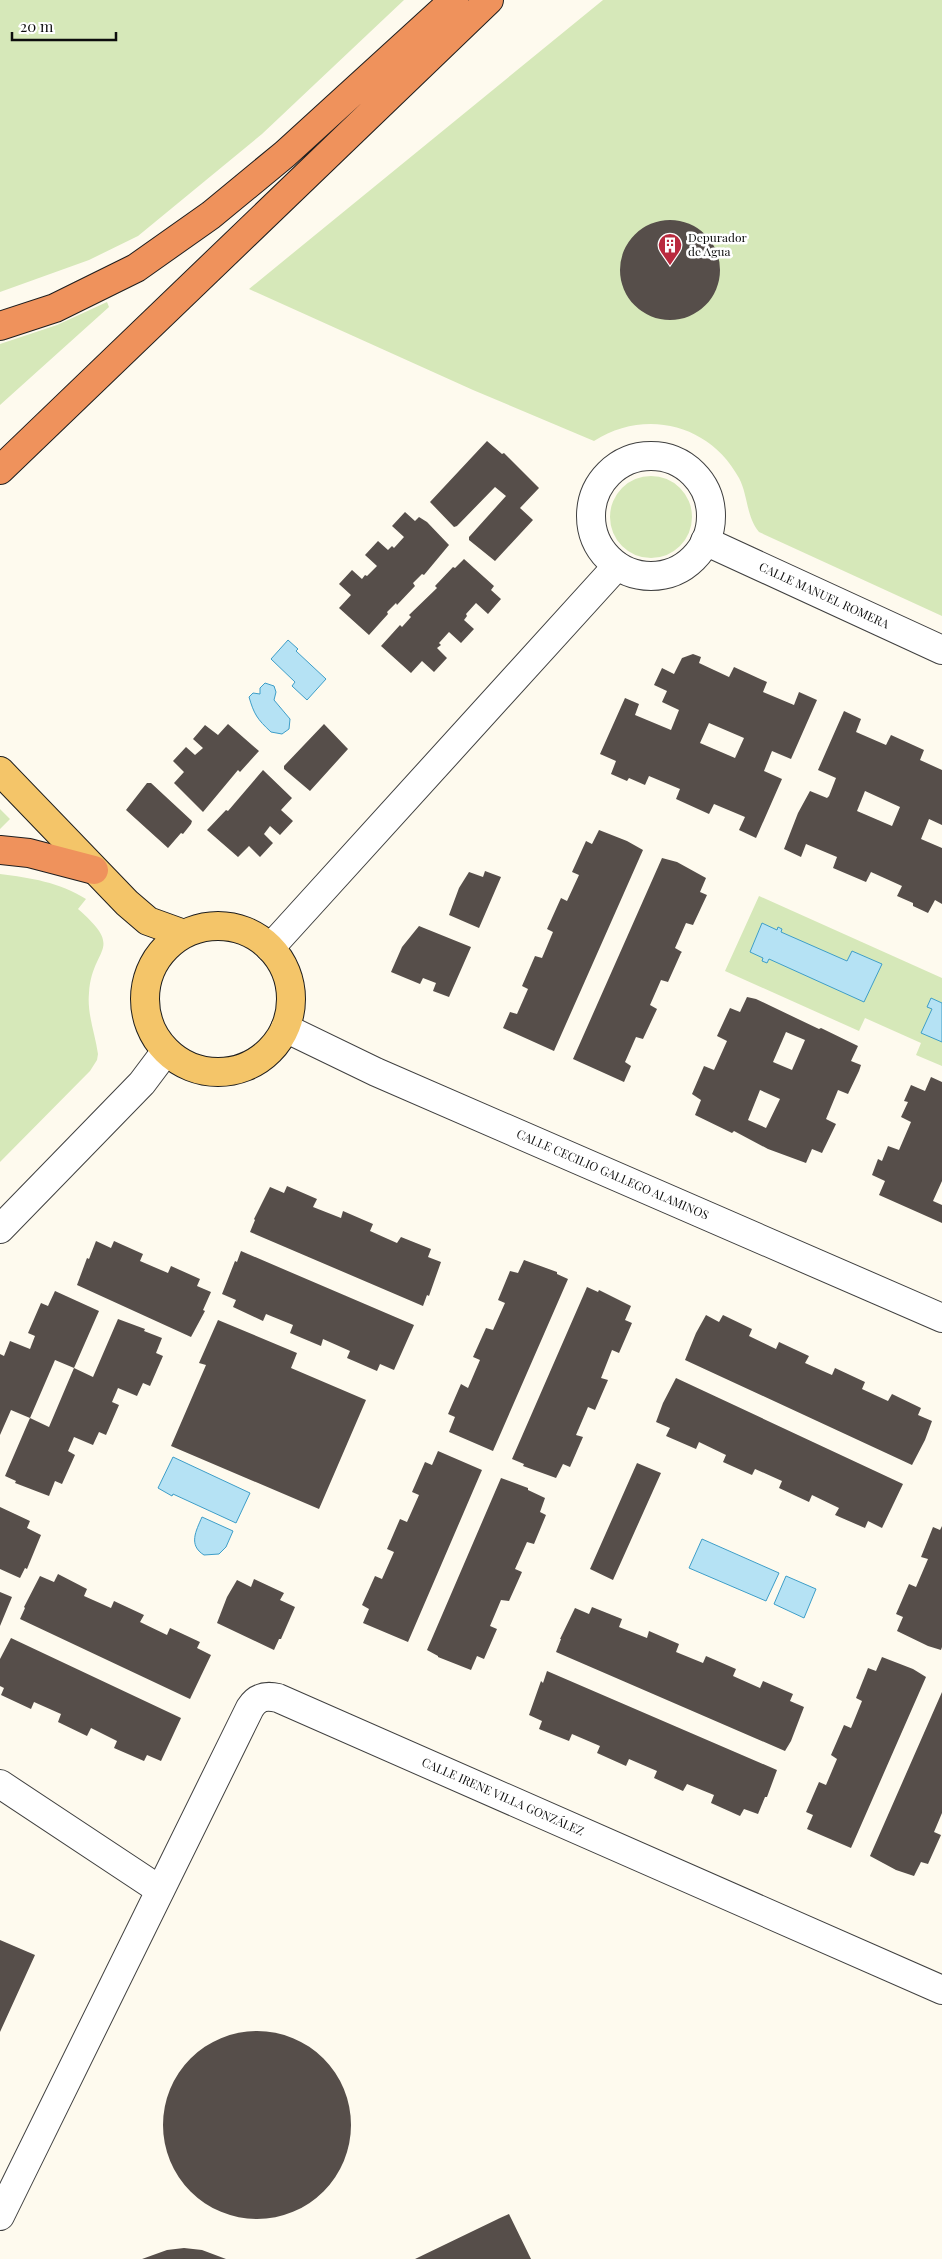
<svg xmlns="http://www.w3.org/2000/svg" width="942" height="2259" font-family="'Playfair Display',serif">
  <rect width="100%" height="100%" fill="#fefaee"/>
  <!-- green -->
  <path fill="#d6e8b9" d="M0,0H404L262,134L138,236L89,260L0,292Z
    M603,0H942V616L759,532C746,516 748,495 739,478C710,424 645,408 594,441L473,390L249,289Z
    M107,302L109,307L0,405V344L57,325Z
    M610 517a41 41 0 1 1 82 0a41 41 0 1 1-82 0Z
    M0,809L10,819L0,829Z
    M0,874C31,878 59,882 86,899L78,909C126,951 92,946 89,993C87,1014 95,1033 98,1054L97,1060L90,1071L0,1162Z
    M759,896L942,978V1066L916,1055L921,1043L865,1018L859,1031L725,971Z"/>
  <!-- water -->
  <path fill="#b5e2f4" stroke="#3e9ec8" d="M288,640L298,649L296,651L326,679L307,700L292,686L295,682L271,659Z
    M265,683L274,686L276,692L274,700L290,719L289,729L282,734L271,732C257,719 254,714 249,697L253,693L260,694V688Z
    M762,923L777,930L778,927L782,929L781,932L847,961L852,951L882,964L864,1002L769,959L767,963L762,961L763,958L750,952Z
    M931,998L942,1003V1042L921,1033L932,1009L927,1007Z
    M173,1457L250,1493L236,1523L173,1494L172,1496L158,1488Z
    M202,1517L233,1531L226,1547L219,1554L204,1555C188,1545 196,1531 202,1517Z
    M702,1539L779,1573L766,1601L689,1568Z
    M786,1576L816,1589L804,1618L774,1604Z"/>
  <!-- building -->
  <path fill="#564e4a" fill-rule="evenodd" d="M620 270a50 50 0 1 1 100 0a50 50 0 1 1-100 0Z
    M487,441L502,454L504,453L539,488L520,508L533,520L495,561L469,540V537L506,496L495,487L457,526L454,527L430,502Z
    M405,512L415,521L419,517L427,522L449,545L424,575L422,574L413,583L415,586L397,605L396,603L387,612L388,614L369,635L339,608L351,595L339,584L352,570L362,579L365,575L367,576L377,566L365,555L378,541L388,550L392,546L394,548L404,537L392,526Z
    M464,559L494,586L491,590L501,599L488,614L476,603L466,614L467,616L464,620L474,629L461,643L449,632L439,643L441,645L437,648L447,658L434,672L422,661L411,673L381,646L400,625L402,627L411,617L409,615L437,588L435,586L453,567L455,568Z
    M693,654L701,657L699,663L729,677L734,667L767,682L763,692L794,705L799,692L817,700L791,759L772,751L764,771L782,779L756,838L739,830L745,817L714,804L709,814L676,799L680,789L649,776L645,785L629,778L627,781L611,774L616,761L600,754L625,698L639,704L635,715L671,730L679,710L662,702L667,691L654,685L662,668L674,674L682,658ZM709,723L744,738L735,758L700,743Z
    M844,711L861,719L856,732L886,745L891,735L924,750L920,760L942,770V825L929,819L921,839L942,848V904L935,900L928,913L913,906V903L897,896L902,886L871,872L866,882L833,868L837,857L806,844L801,857L784,849L798,813L810,791L827,798L829,796L836,778L818,770ZM865,791L900,807L892,826L857,811Z
    M228,724L259,751L240,772L238,770L203,812L174,783L184,772L173,761L186,747L195,755L203,748L193,739L205,725L218,735Z
    M324,724L348,749L310,791L284,769V766Z
    M263,770L292,798L281,810L293,821L280,835L270,826L264,834L273,843L260,857L249,846L238,857L207,830L226,810L228,811Z
    M147,783H151L192,821L191,824L183,834L181,833L168,848L126,810Z
    M599,830L627,841L643,850L554,1051L503,1028L510,1012L517,1014L528,989L522,986L535,956L542,958L553,932L547,929L561,898L567,901L579,875L572,872L586,841L592,844Z
    M662,858L677,862L706,878L700,892L707,895L693,925L686,923L675,948L682,952L681,953L668,982L661,980L650,1005L657,1009L643,1039L636,1037L625,1062L631,1066L624,1082L573,1059Z
    M485,871L501,877L479,928L449,915L459,888L469,872L483,877Z
    M419,926L471,947L449,997L433,991L436,983L423,978L420,984L391,972L402,947Z
    M747,997L756,999L819,1029L821,1028L858,1046L851,1061L861,1065L859,1071L848,1094L838,1090L826,1119L836,1124L822,1153L812,1149L806,1163L768,1149L734,1131L732,1133L695,1115L701,1100L692,1094L704,1066L714,1070L727,1041L717,1036L730,1008L740,1012ZM786,1032L805,1040L792,1070L773,1062ZM760,1090L780,1099L766,1128L748,1120Z
    M931,1077L942,1082V1181L933,1201L942,1205V1223L879,1195L885,1181L872,1175L878,1159L882,1161L888,1146L899,1150L911,1122L901,1117L908,1102L904,1101L911,1085L925,1091Z
    M287,1186L317,1199L313,1207L341,1218L343,1211L373,1224L370,1231L397,1243L401,1237L431,1249L428,1257L441,1262L429,1296L427,1295L423,1306L250,1232L255,1220L254,1219L270,1187L284,1193Z
    M96,1241L111,1248L114,1241L143,1254L140,1261L168,1273L171,1266L200,1279L197,1286L211,1292L203,1310L205,1311L191,1337L77,1285L87,1258L89,1259Z
    M241,1251L414,1325L394,1370L380,1364L377,1371L347,1358L350,1351L323,1339L321,1346L290,1333L293,1325L266,1314L263,1321L233,1307L236,1300L222,1294L235,1261L237,1262Z
    M524,1260L557,1272V1274L568,1279L493,1451L449,1432L455,1417L448,1414L461,1384L468,1388L480,1360L473,1357L486,1328L493,1330L505,1303L498,1300L510,1271L518,1273Z
    M587,1287L598,1292L599,1290L631,1306L625,1320L632,1323L619,1353L612,1350L601,1378L608,1380L595,1410L588,1407L576,1435L583,1437L570,1467L563,1464L556,1478L523,1466L524,1464L512,1459Z
    M55,1291L99,1311L74,1368L55,1360L30,1418L11,1410L0,1435V1354L4,1356L10,1341L30,1349L35,1336L28,1333L41,1303L48,1306Z
    M706,1315L719,1322L723,1315L752,1329L749,1336L776,1349L779,1342L809,1356L805,1363L832,1375L835,1368L865,1382L862,1389L888,1401L892,1394L921,1408L918,1415L932,1421L925,1440L912,1465L685,1360L696,1333Z
    M118,1319L145,1329L144,1331L162,1338L156,1353L163,1356L150,1386L143,1383L137,1396L118,1388L112,1402L119,1405L106,1435L99,1432L93,1445L74,1437L68,1451L75,1455L62,1484L55,1481L49,1496L15,1483L16,1481L5,1476L30,1418L49,1427L74,1368L93,1377Z
    M218,1320L297,1353L291,1368L366,1400L319,1509L171,1446L206,1365L199,1363Z
    M676,1378L903,1484L882,1528L868,1521L865,1528L835,1515L839,1508L812,1495L809,1502L779,1488L782,1481L755,1469L752,1475L723,1462L726,1455L699,1442L696,1449L666,1436L670,1428L656,1422L663,1403Z
    M438,1451L482,1470L408,1642L363,1623L369,1609L362,1605L375,1576L382,1579L394,1552L387,1549L400,1519L407,1522L419,1495L412,1492L425,1462L432,1465Z
    M637,1463L661,1473L613,1580L590,1569Z
    M501,1478L528,1488V1490L545,1498L540,1512L546,1515L534,1544L527,1542L515,1569L522,1572L509,1601L501,1600L490,1626L497,1629L484,1659L477,1656L471,1670L438,1657V1656L427,1650Z
    M0,1507L30,1521L27,1528L41,1535L27,1569L25,1568L20,1578L0,1569Z
    M942,1526V1647L941,1650L928,1646L897,1631L903,1617L896,1614L909,1584L916,1587L928,1559L921,1557L933,1527L940,1530Z
    M58,1574L87,1589L84,1596L111,1608L114,1601L144,1615L140,1622L167,1635L170,1628L200,1642L197,1648L211,1655L190,1699L20,1619L25,1608L24,1607L40,1576L54,1582Z
    M254,1579L284,1593L280,1600L295,1607L281,1639H279L274,1650L217,1623L227,1597L237,1580L251,1587Z
    M0,1592L12,1597L0,1626Z
    M592,1607L622,1619L619,1627L647,1638L649,1631L679,1644L676,1652L703,1663L706,1656L736,1669L733,1676L760,1688L763,1681L793,1694L790,1701L804,1707L791,1741L785,1751L556,1652L561,1639H560L575,1608L589,1614Z
    M11,1638L181,1718L161,1761L147,1755L144,1761L114,1748L117,1741L91,1728L87,1736L58,1722L61,1714L34,1702L31,1709L1,1695L4,1688L0,1686V1659Z
    M882,1657L913,1669L926,1677L851,1848L807,1829L813,1815L806,1812L819,1782L826,1785L837,1759L831,1755L844,1725L851,1728L862,1701L856,1698L868,1668L876,1671Z
    M547,1671L777,1770L767,1797H765L758,1814L744,1809L740,1816L711,1803L714,1795L687,1784L683,1791L654,1778L657,1771L629,1759L626,1766L597,1753L600,1746L572,1734L569,1741L539,1729L542,1721L529,1715L541,1681L543,1683Z
    M942,1692V1813L934,1832L941,1835L928,1864L921,1862L914,1876L896,1870L870,1856Z
    M0,1940L35,1955L0,2032Z
    M163 2125a94 94 0 1 1 188 0a94 94 0 1 1-188 0Z
    M509,2214L531,2259H415L500,2218Z
    M184,2248L202,2250L226,2259H142L167,2250Z"/>
  <g fill="none" stroke-linecap="round" stroke-linejoin="round">
    <!-- minor casing -->
    <g stroke="#404040" stroke-width="30">
      <g id="minor">
        <circle cx="651" cy="516" r="60"/>
        <path id="s1" d="M705,541L942,650"/>
        <path d="M270,948L617,566"/>
        <path id="s2" d="M285,1028L376,1072L942,1318"/>
        <path d="M0,1229L142,1083L166,1051"/>
        <path d="M0,1784L160,1890"/>
        <path id="s3" d="M0,2216L250,1708C257,1697 265,1695 278,1698L942,1990"/>
      </g>
    </g>
    <!-- major casing -->
    <g stroke="#1e1e1e" stroke-width="30">
      <path id="major" d="M0,771L127,903L148,921L184,934
        M145 999a73 73 0 1 1 146 0a73 73 0 1 1-146 0Z"/>
    </g>
    <!-- highway casing -->
    <g stroke="#1e1e1e" stroke-width="30">
      <path id="highway" d="M0,326L55,308L136,268L211,215L285,154L454,0
        M0,470L489,0
        M0,850L29,853L94,870"/>
    </g>
    <!-- minor -->
    <use href="#minor" stroke="#fff" stroke-width="28"/>
    <!-- major -->
    <use href="#major" stroke="#f4c569" stroke-width="28"/>
    <!-- highway -->
    <use href="#highway" stroke="#ef925c" stroke-width="28"/>
  </g>
  <!-- icons -->
  <defs>
    <g id="building-pin" transform="scale(1.25)"><path d="M0 17L-7.5 6A9.5 9.5 0 1 1 7.5 6Z" fill="#b92a3e" stroke="#fff"/><path d="M-4-6H4V6H1V3H-1V6H-4ZM-2.5-4.3h1.7v1.8h-1.7ZM.8-4.3h1.7v1.8H.8ZM-2.5-1h1.7V.8h-1.7ZM.8-1h1.7V.8H.8Z" fill="#fff"/></g>
  </defs>
  <g fill-rule="evenodd">
    <use href="#building-pin" x="670" y="245"/>
  </g>
  <g text-anchor="middle" stroke-width="5" stroke-linejoin="round" paint-order="stroke">
    <!-- poi labels -->
    <g font-size="12" fill="#0d0d0d" stroke="#fff" text-anchor="start">
      <text x="688" y="242">Depurador<tspan x="688" dy="14">de Agua</tspan></text>
    </g>
    <!-- street labels -->
    <g font-size="12" fill="#0d0d0d" stroke="#fff">
      <text dy="4" stroke="none"><textPath href="#s1" startOffset="131">CALLE MANUEL ROMERA</textPath></text>
      <text dy="4" stroke="none"><textPath href="#s2" startOffset="359">CALLE CECILIO GALLEGO ALAMINOS</textPath></text>
      <text dy="4" stroke="none"><textPath href="#s3" startOffset="844">CALLE IRENE VILLA GONZÁLEZ</textPath></text>
    </g>
  </g>
  <!-- scale -->
  <path d="M12 32v8h104v-8" fill="none" stroke="#0d0d0d" stroke-width="2.5"/>
  <text x="20" y="32" font-size="15" fill="#0d0d0d" stroke="#ffffff" stroke-width="4" paint-order="stroke">20 m</text>
</svg>
